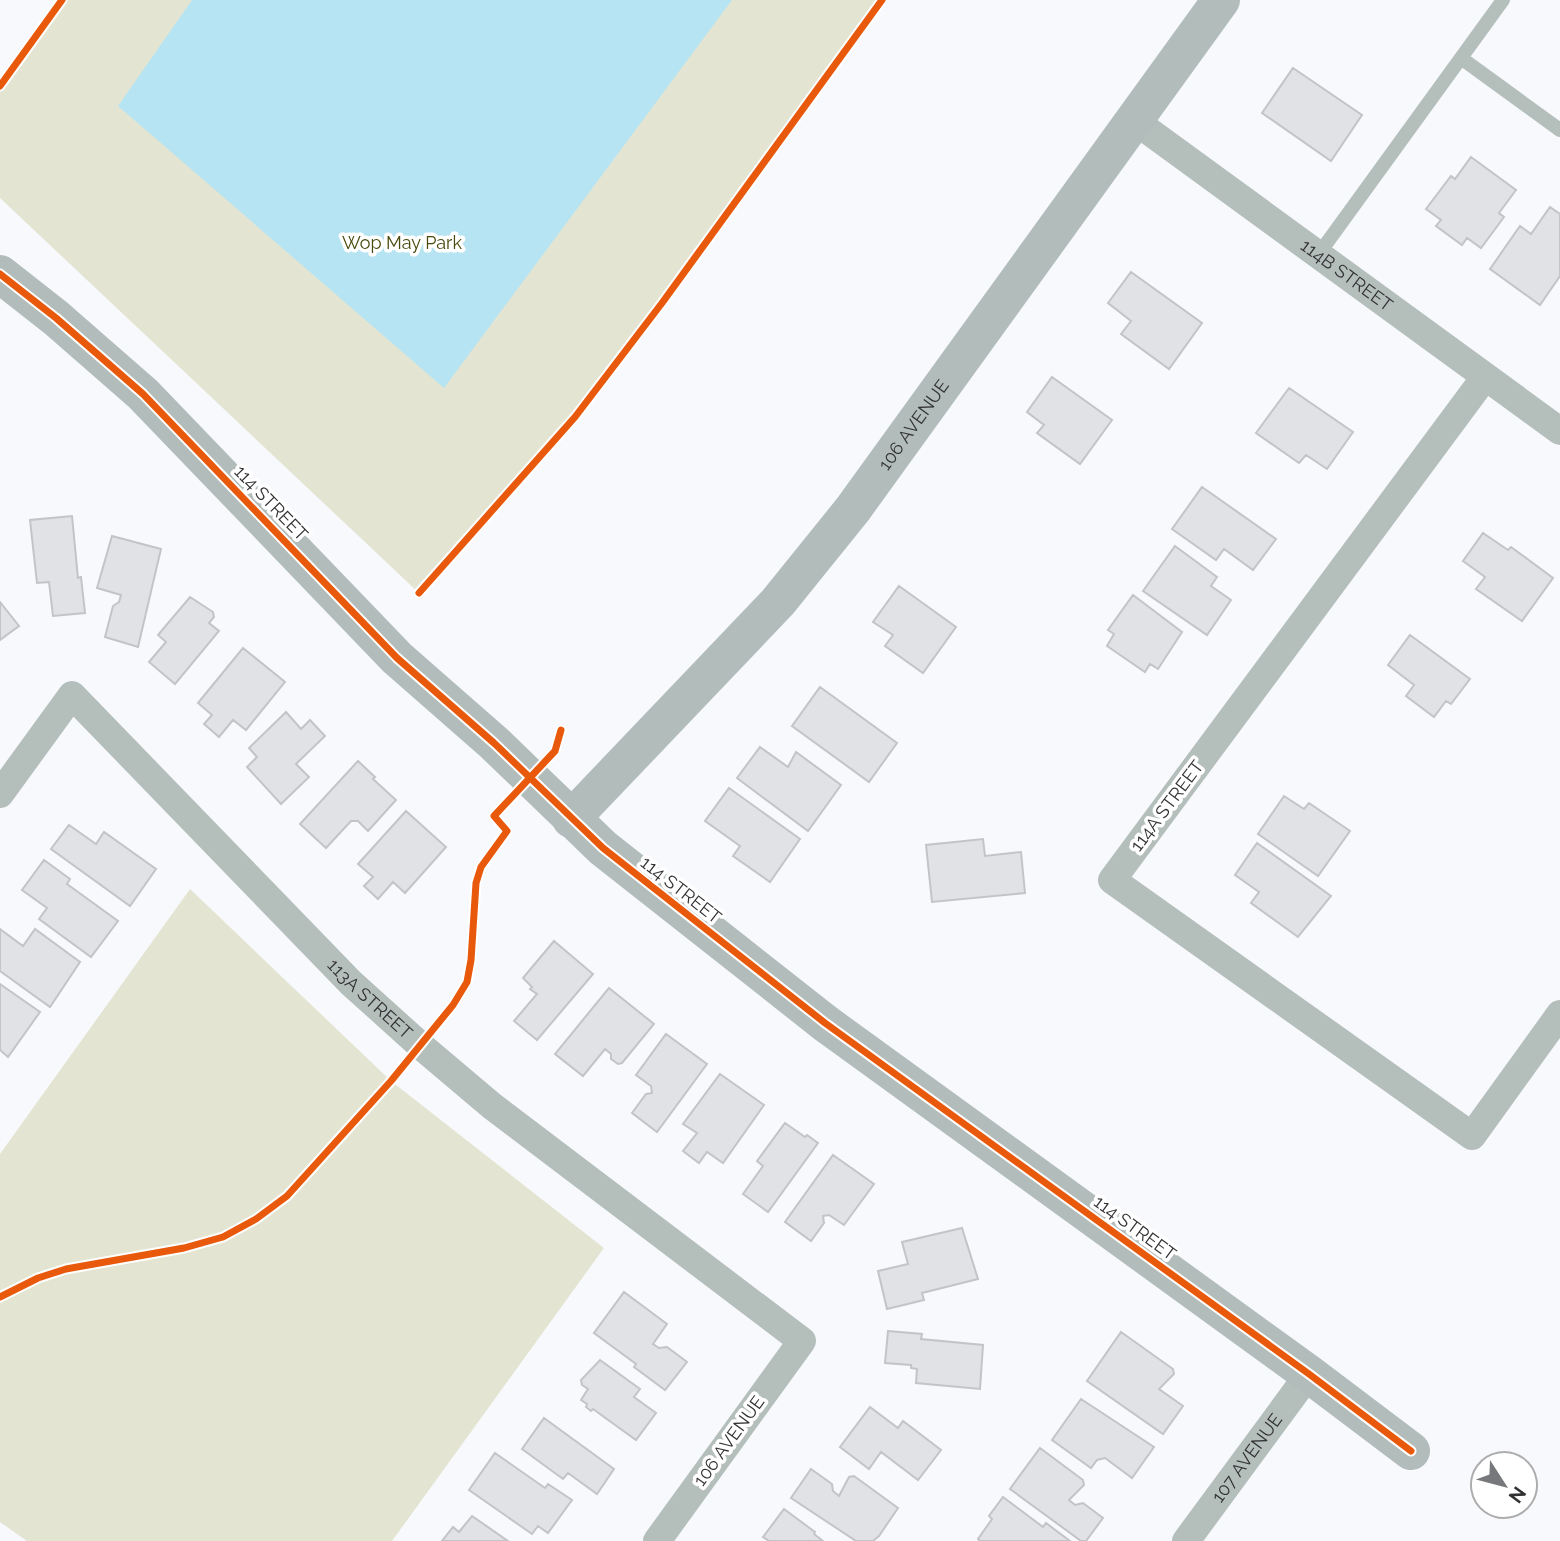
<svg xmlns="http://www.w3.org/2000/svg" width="1560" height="1541" font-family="Raleway,sans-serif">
  <rect width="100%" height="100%" fill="#f8f9fc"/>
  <!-- green -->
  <path fill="#e3e5d2" d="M60,0H877L590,397L419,593L0,198V84Z
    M190,889L391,1081L604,1248L392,1541H27L0,1522V1154Z"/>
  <!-- water -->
  <path fill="#b7e4f2" d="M192,0H732L444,388L118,106Z"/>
  <!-- building -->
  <path fill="#e1e2e5" stroke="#c3c4c7" stroke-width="2" d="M1293,68L1362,115L1331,161L1262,113Z
    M1471,157L1516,190L1499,213L1504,217L1481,248L1467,238L1462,245L1436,226L1441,220L1426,209L1451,176L1455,179Z
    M1550,207L1560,214V276L1540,305L1490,269L1520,226L1531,234Z
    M1131,272L1202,323L1169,369L1121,334L1131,321L1108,303Z
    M1052,377L1112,420L1080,464L1037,433L1044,425L1027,412Z
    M1289,388L1353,432L1327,469L1306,455L1299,463L1256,433Z
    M1202,487L1276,539L1253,570L1224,549L1216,560L1172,529Z
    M72,516L78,578L81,577L85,613L53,616L49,582L37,583L30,520Z
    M1483,533L1508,550L1511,547L1553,578L1522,621L1476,589L1485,577L1463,561Z
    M112,536L161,549L138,647L105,637L113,606L119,602L121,595L97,588Z
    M1175,546L1217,577L1211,586L1231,600L1207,635L1143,591Z
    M899,586L956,627L923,673L885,646L893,635L873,622Z
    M1133,595L1182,632L1158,669L1150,664L1145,672L1107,646L1114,634L1108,630Z
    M190,597L213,612L214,617L209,623L219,631L175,684L149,662L166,642L158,635Z
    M0,602L19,626L0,640Z
    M1410,635L1470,679L1451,704L1446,701L1434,717L1406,696L1414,685L1388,665Z
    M243,648L285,682L246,730L233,720L219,737L204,724L212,715L198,703Z
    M820,687L897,743L869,782L792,726Z
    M286,712L301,729L310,720L325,736L296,764L309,777L281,804L247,767L257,757L249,748Z
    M760,747L788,767L796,752L841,785L808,831L737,778Z
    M358,761L375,777L373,779L396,800L368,831L358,821H351L326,848L300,824Z
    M729,788L800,839L770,882L733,856L740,846L705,821Z
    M1284,796L1304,809L1309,803L1350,831L1318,876L1258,834Z
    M406,811L446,847L405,893L393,882L378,899L364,886L373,877L358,864Z
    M69,825L96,844L104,832L156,869L130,906L51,849Z
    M983,839L985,856L1021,852L1025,893L932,902L926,845Z
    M1257,843L1331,896L1298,937L1251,903L1259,892L1235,875Z
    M44,860L70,879L67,884L118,921L91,957L39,919L47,908L22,890Z
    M0,929L23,946L35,929L80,962L50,1007L0,971Z
    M554,941L593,974L537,1040L514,1021L537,994L530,989L532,987L523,978Z
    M0,984L40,1012L8,1057L0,1050Z
    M609,988L654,1024L622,1063L618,1064L611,1059V1054L605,1049L583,1076L555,1054Z
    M666,1034L707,1064L657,1132L632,1113L646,1094L652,1093L651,1086L636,1075Z
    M720,1074L764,1105L723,1163L707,1152L699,1163L683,1151L697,1133L683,1124Z
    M785,1123L805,1137L807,1135L818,1143L768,1212L743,1194L763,1166L757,1161Z
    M833,1155L874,1184L844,1225L829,1215L823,1216L824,1223L811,1241L785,1222Z
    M962,1228L978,1279L922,1293L924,1300L887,1309L878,1271L908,1264L902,1242Z
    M624,1292L667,1324L653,1344L659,1348L667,1347L687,1362L665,1390L634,1367L636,1364L594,1333Z
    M888,1331L922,1334L921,1339L983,1345L980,1389L916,1383L917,1369L911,1368V1365L885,1363Z
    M1121,1332L1173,1369L1174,1374L1159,1389L1183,1406L1163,1434L1087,1381Z
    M600,1360L640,1389L634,1397L656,1413L636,1440L593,1409L591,1411L586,1407L587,1404L581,1400L588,1389L582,1385L581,1380Z
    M1081,1399L1154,1447L1132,1478L1105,1458L1097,1460L1091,1468L1052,1440Z
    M870,1407L898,1428L903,1421L941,1450L918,1480L881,1452L869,1469L840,1447Z
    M544,1418L614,1469L597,1494L568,1473L563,1479L522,1449Z
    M1040,1448L1083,1480L1084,1485L1069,1500L1075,1505L1083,1503L1103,1518L1086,1541H1081L1010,1489Z
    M495,1453L545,1488L548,1484L572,1500L548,1533L538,1526L532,1534L469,1490Z
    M811,1469L832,1484L833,1491L839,1496L849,1477L854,1476L898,1508L879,1536L873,1541H856L791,1498Z
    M1003,1497L1043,1527L1046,1523L1070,1541H980L978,1539L992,1519L989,1516Z
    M784,1509L815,1532L814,1534L823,1541H769L763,1537Z
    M472,1516L508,1541H442L453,1527L459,1532Z"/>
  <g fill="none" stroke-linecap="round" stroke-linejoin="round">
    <!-- lane -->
    <path stroke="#b4bebb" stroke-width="14" d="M1461,58L1560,130
      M1318,255L1503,0"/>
    <!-- street -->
    <g stroke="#b4bebb" stroke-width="28">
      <path id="s1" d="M1135,121L1560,431"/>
      <path d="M1485,377L1112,880L1472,1136L1560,1014"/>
      <path id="s2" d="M0,794L72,695L351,983L421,1046L492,1106L802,1341L657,1541"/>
      <path id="s3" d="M1186,1541L1309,1374"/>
    </g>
    <!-- secondary -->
    <g stroke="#b2bdbb" stroke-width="38">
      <path d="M0,274L56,318L143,394L397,658L494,743L603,848L825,1023L1309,1374L1411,1451"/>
      <path id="s4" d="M571,819L778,602L853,509L1221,0"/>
    </g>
    <!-- cycleway casing -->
    <g stroke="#fff" stroke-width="11">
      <path id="cycleway" d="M0,86L62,0
        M0,274L56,318L143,394L397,658L494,743L603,848L825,1023L1309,1374L1411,1451
        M419,593L575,417L662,303L882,0
        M0,1297L38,1278L66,1269L184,1248L223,1237L256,1219L287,1196L391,1081L453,1005L467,982L471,960L476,883L481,867L507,831L494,816L555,751L561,730"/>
    </g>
    <!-- cycleway -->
    <use href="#cycleway" stroke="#e8590c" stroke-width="7"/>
  </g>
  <g text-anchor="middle" stroke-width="7" stroke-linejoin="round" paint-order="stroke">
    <!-- park labels -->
    <g font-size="18" fill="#48490b" stroke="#fff">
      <text x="402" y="249">Wop May Park</text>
    </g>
    <!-- street labels -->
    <g font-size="18" fill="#323235" stroke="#fff">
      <text dy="6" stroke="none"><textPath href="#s1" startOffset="262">114B STREET</textPath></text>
      <text dy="6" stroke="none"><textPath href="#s4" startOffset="523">106 AVENUE</textPath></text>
      <text transform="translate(271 503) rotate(46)" y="6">114 STREET</text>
      <text transform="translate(1167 806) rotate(-53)" y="6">114A STREET</text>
      <text transform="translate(681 890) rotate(38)" y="6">114 STREET</text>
      <text dy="6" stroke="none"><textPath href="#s2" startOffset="548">113A STREET</textPath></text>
      <text transform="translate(1135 1228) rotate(36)" y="6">114 STREET</text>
      <text transform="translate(729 1441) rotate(-54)" y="6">106 AVENUE</text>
      <text dy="6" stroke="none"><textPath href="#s3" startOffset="103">107 AVENUE</textPath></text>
    </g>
  </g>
  <!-- north arrow -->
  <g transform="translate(1504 1485) rotate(126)"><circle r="33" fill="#ffffff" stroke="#adadae" stroke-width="2"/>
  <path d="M0-5L12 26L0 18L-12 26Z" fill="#77787b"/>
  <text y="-10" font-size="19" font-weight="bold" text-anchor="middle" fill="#323235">N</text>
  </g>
</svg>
